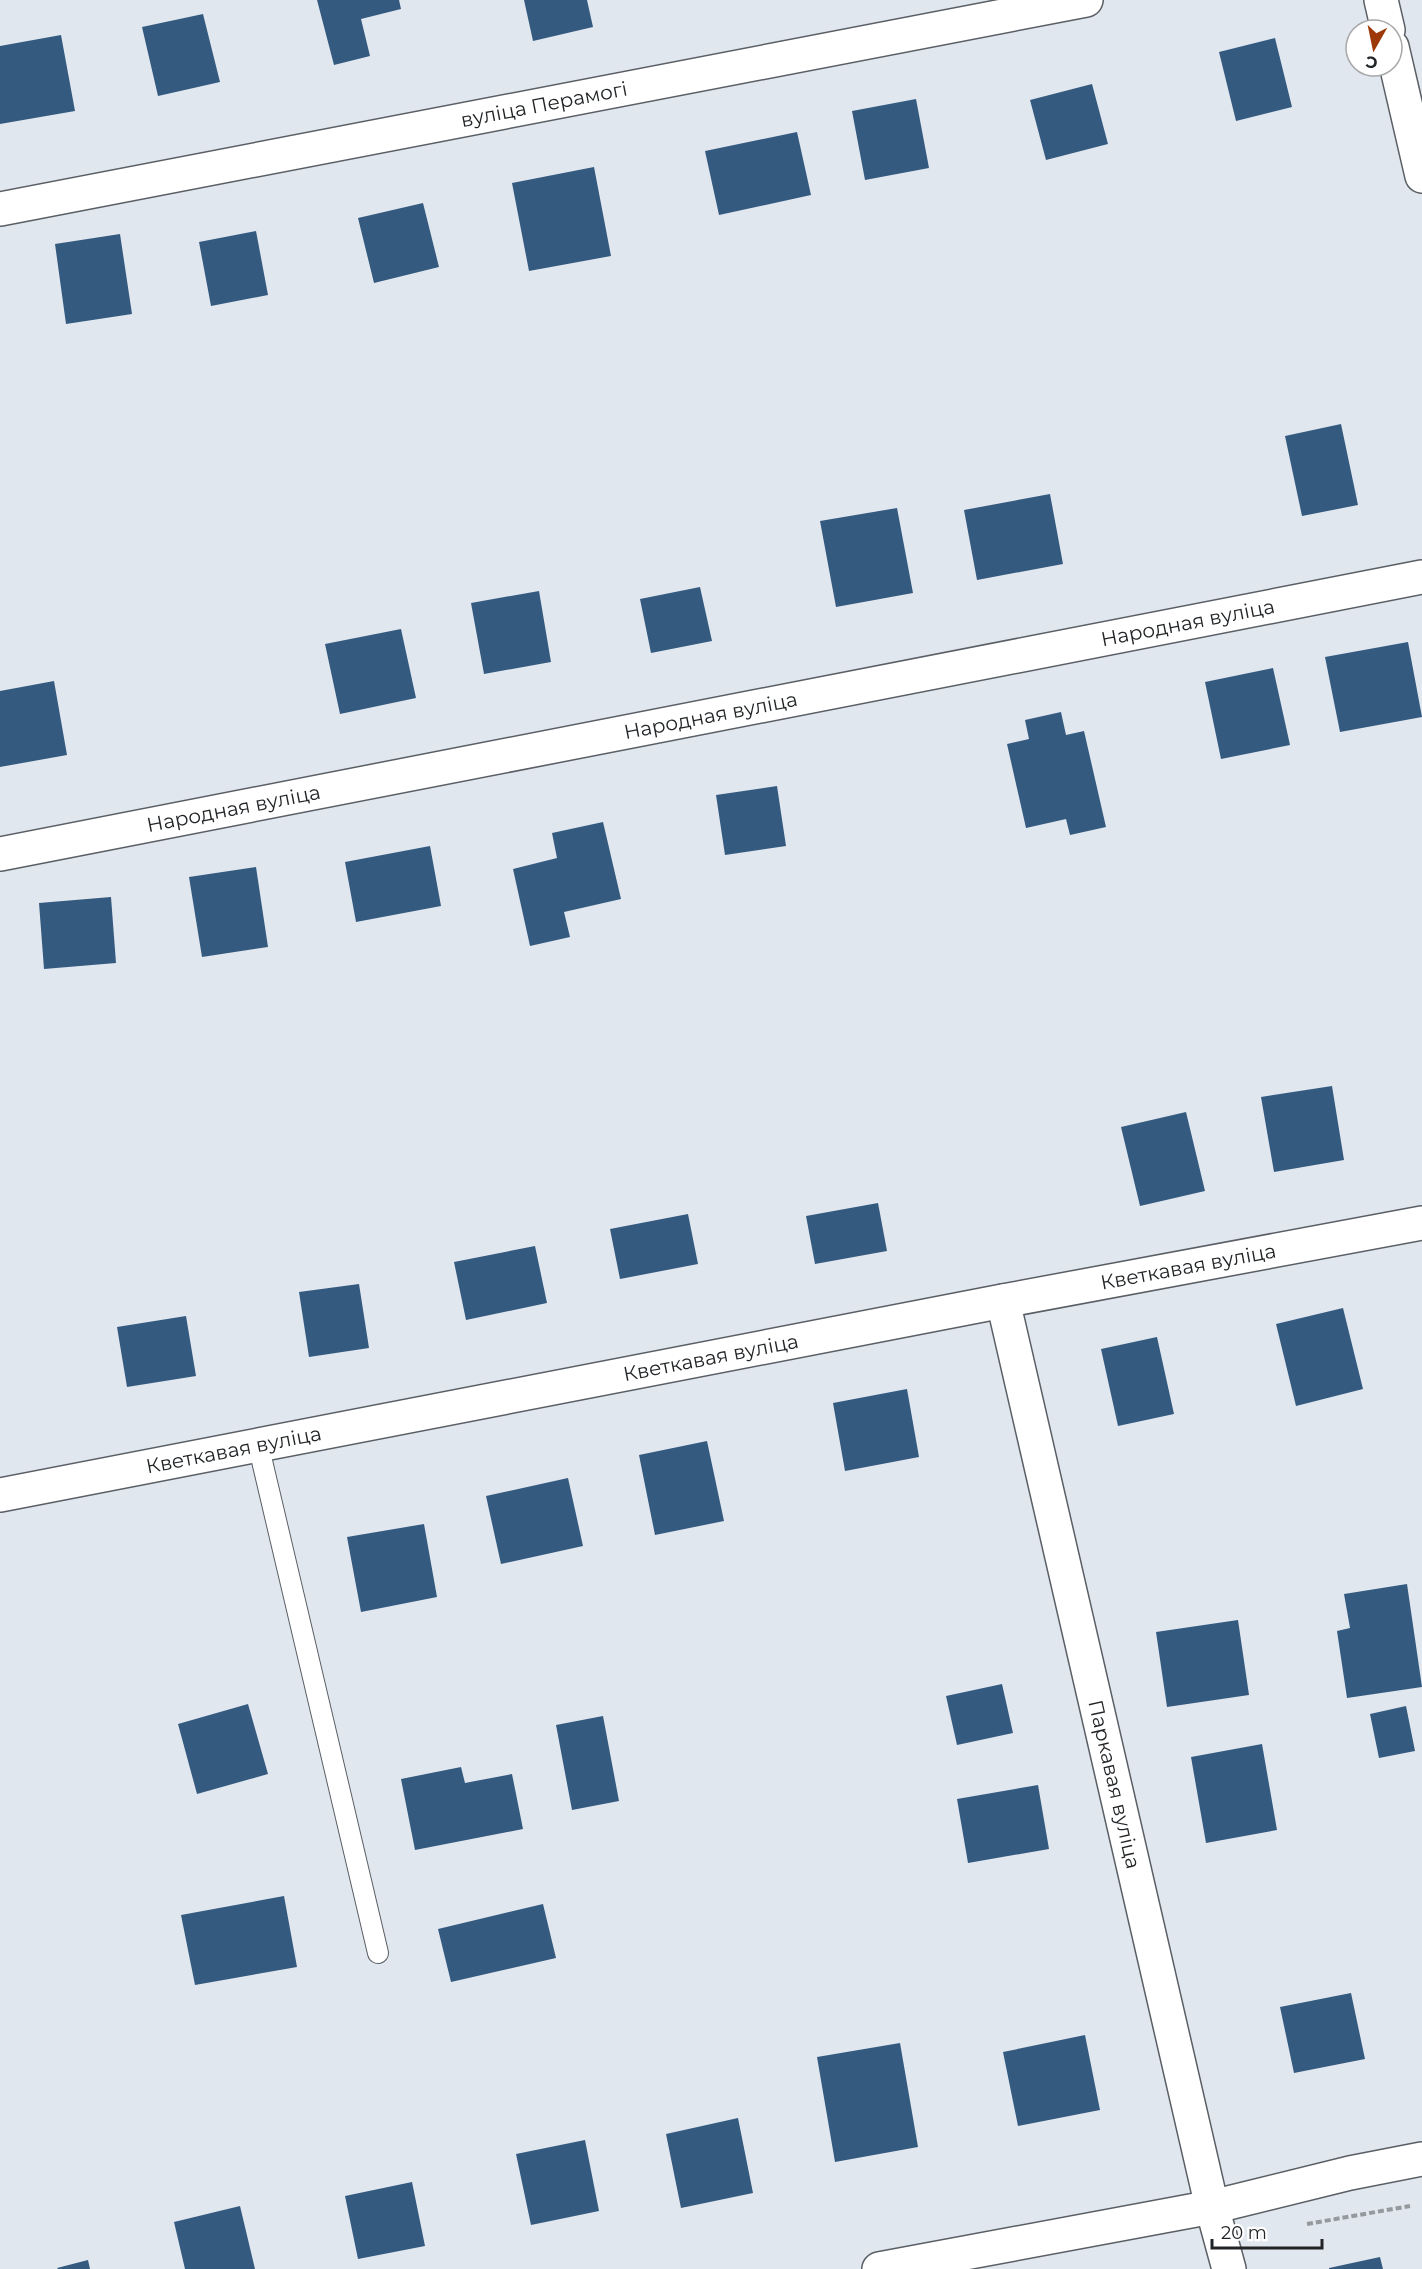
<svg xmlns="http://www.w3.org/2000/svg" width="1422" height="2269" font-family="Montserrat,sans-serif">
  <rect width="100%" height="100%" fill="#e1e7ee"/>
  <!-- building -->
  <path fill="#355a80" d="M317,0H399L401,9L361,19L370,56L334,65Z
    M524,0H587L593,27L533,41Z
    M203,14L220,82L158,96L142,27Z
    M61,35L75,111L0,124V46Z
    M1275,38L1292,107L1236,121L1219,52Z
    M1092,84L1108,144L1046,160L1030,100Z
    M916,99L929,168L865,180L852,111Z
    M797,132L811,195L719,215L705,151Z
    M594,167L611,256L529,271L512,183Z
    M423,203L439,267L374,283L358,218Z
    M256,231L268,295L211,306L199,242Z
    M120,234L132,314L66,324L55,244Z
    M1341,424L1358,505L1302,516L1285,436Z
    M1050,494L1063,564L977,580L964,510Z
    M897,508L913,593L836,607L820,521Z
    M700,587L712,641L651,653L640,599Z
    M539,591L551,662L484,674L471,603Z
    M401,629L416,698L340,714L325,644Z
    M1408,642L1422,717L1340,732L1325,657Z
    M1273,668L1290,745L1221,759L1205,682Z
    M54,681L67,755L0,767V691Z
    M1061,712L1066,735L1084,731L1106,827L1070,835L1066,819L1026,828L1007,744L1029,739L1025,720Z
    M777,786L786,846L725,855L716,795Z
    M603,822L621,899L564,912L570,937L530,946L513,869L557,858L552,833Z
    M430,846L441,906L356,922L345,862Z
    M256,867L268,947L202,957L189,877Z
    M111,897L116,963L44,969L39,903Z
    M1332,1086L1344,1160L1274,1172L1261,1097Z
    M1186,1112L1205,1191L1140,1206L1121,1127Z
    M878,1203L887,1251L815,1264L806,1216Z
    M688,1214L698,1264L620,1279L610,1229Z
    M535,1246L547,1303L466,1320L454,1262Z
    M359,1284L369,1348L309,1357L299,1292Z
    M1343,1308L1363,1389L1296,1406L1276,1324Z
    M186,1316L196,1376L127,1387L117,1327Z
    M1157,1337L1174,1414L1118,1426L1101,1349Z
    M907,1389L919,1457L845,1471L833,1403Z
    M707,1441L724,1521L655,1535L639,1455Z
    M568,1478L583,1546L501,1564L486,1496Z
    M424,1524L437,1597L361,1612L347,1537Z
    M1407,1584L1422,1687L1347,1698L1337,1631L1350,1628L1344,1594Z
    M1238,1620L1249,1695L1167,1707L1156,1632Z
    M1002,1684L1013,1733L957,1745L946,1696Z
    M248,1704L268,1774L197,1794L178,1724Z
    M1406,1706L1415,1751L1379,1758L1370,1714Z
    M603,1716L619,1801L572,1810L556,1725Z
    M1262,1744L1277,1830L1206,1843L1191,1757Z
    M461,1767L465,1783L512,1774L523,1829L415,1850L401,1779Z
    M1038,1785L1049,1849L968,1863L957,1799Z
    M284,1896L297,1967L195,1985L181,1915Z
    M543,1904L556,1958L451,1982L438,1929Z
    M1351,1993L1365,2059L1294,2073L1280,2007Z
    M1085,2035L1100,2110L1018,2126L1003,2052Z
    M900,2043L918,2147L835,2162L817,2057Z
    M738,2118L753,2193L681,2208L666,2134Z
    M585,2140L599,2211L531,2225L516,2154Z
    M412,2182L425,2246L358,2259L345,2196Z
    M240,2206L255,2269H185L174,2222Z
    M1380,2257L1383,2269H1329V2268Z
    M88,2260L90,2269H58L57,2268Z"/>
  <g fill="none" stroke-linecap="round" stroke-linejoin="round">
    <!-- service casing -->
    <g stroke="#5a5f65" stroke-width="22">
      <path id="service" d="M258,1444L378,1953"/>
    </g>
    <!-- minor casing -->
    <g stroke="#5a5f65" stroke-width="36">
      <g id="minor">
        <path id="s1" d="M0,209L1086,0"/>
        <path id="s2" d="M0,854L1422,577"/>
        <path id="s3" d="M1003,1301L1212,2207L1229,2269"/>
        <path id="s4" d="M0,1495L1003,1301L1422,1223"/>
      </g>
    </g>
    <!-- tertiary casing -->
    <g stroke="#5a5f65" stroke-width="36">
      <path id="tertiary" d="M1381,0L1388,30
        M1392,47L1422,176
        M879,2269L1212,2207L1350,2173L1422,2159"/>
    </g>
    <!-- path -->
    <path stroke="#94999e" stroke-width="4" stroke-dasharray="6 3" stroke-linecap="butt" d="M1307,2224L1410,2206"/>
    <!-- service -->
    <use href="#service" stroke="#fff" stroke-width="20"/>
    <!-- minor -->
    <use href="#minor" stroke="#fff" stroke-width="33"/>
    <!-- tertiary -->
    <use href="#tertiary" stroke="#fff" stroke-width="33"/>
  </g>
  <g text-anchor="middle" stroke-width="6" stroke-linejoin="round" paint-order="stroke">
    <!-- street labels -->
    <g font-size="20" fill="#222527" stroke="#fff">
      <text dy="7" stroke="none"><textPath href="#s1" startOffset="554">вуліца Перамогі</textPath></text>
      <text dy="7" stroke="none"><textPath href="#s2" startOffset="1210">Народная вуліца</textPath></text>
      <text dy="7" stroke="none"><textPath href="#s2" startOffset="724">Народная вуліца</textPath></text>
      <text dy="7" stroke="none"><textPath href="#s2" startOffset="238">Народная вуліца</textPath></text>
      <text dy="7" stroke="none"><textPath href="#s4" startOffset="1210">Кветкавая вуліца</textPath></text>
      <text dy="7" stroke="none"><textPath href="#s4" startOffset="724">Кветкавая вуліца</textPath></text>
      <text dy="7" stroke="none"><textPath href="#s4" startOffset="238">Кветкавая вуліца</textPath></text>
      <text dy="7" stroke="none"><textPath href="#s3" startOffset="496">Паркавая вуліца</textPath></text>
    </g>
  </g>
  <!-- north arrow -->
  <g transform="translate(1374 48) rotate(189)"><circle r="28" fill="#ffffff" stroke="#a7a8a9" stroke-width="1.5"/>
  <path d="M0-4.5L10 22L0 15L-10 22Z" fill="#9d3909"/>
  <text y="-9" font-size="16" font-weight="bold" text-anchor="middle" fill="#222527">С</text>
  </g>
  <!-- scale -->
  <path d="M1212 2239v9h110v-9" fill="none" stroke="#222527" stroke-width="3"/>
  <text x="1221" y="2239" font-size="18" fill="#222527" stroke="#ffffff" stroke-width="4.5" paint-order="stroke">20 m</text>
</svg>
